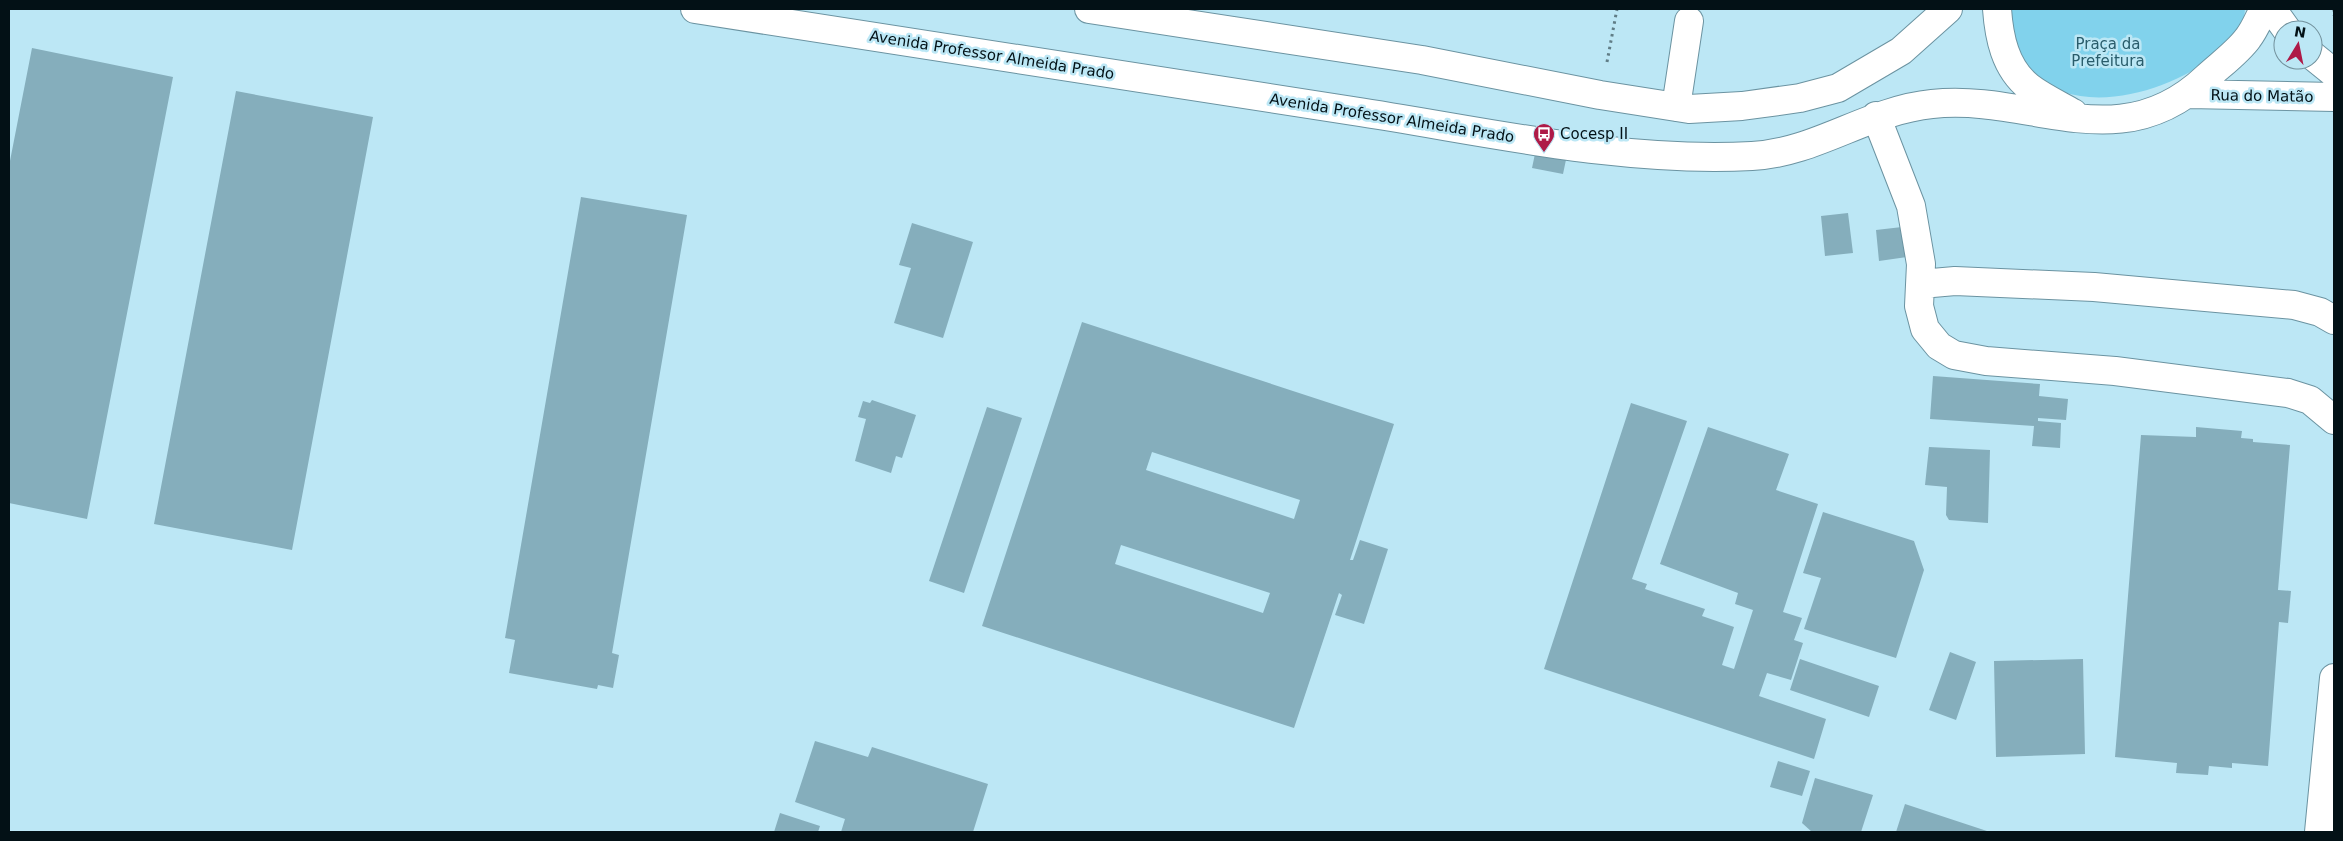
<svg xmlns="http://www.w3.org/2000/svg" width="2343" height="841" font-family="'DejaVu Sans',sans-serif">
  <rect width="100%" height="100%" fill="#bce7f5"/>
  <!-- green -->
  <path fill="#81d2ec" d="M2008,9H2245C2244,29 2230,43 2215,55C2163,98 2056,124 2015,54C2009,42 2010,22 2008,9Z"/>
  <!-- building -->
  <path fill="#85aebc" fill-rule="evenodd" d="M32,48L173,77L87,519L9,503V166Z
    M236,91L373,117L292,550L154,524Z
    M1536,149L1567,155L1563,174L1532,168Z
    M581,197L687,215L612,653L619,655L613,688L598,685L597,689L509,673L515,640L505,638Z
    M1848,213L1853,253L1825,256L1821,216Z
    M912,223L973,242L943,338L894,323L911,268L899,265Z
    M1902,227L1907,257L1879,261L1876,230Z
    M1082,322L1394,424L1350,560H1353L1360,540L1388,549L1364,624L1335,615L1342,595L1339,593L1294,728L982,626ZM1152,452L1300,500L1294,519L1146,470ZM1121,545L1270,593L1263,613L1115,564Z
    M1933,376L2040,384L2039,396L2068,399L2066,420L2038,418V421L2061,423L2060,448L2032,446L2034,426L1930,419Z
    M872,400L916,415L902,458L896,456L891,473L855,461L866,419L858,417L863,401L870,403Z
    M1631,403L1687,421L1632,579L1647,584L1645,589L1705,609L1702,616L1734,627L1722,665L1734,669L1753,610L1735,604L1738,593L1660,564L1708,427L1789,454L1776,490L1818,504L1783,612L1802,618L1794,640L1803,643L1791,680L1767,673L1759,696L1826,719L1814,759L1544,669Z
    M987,407L1022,418L964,593L929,581Z
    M2196,427L2242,431L2241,438L2253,439V442L2290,445L2278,590L2291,591L2288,623L2279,622L2268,766L2232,763V768L2209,766L2208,775L2176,773L2177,763L2115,757L2141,435L2196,437Z
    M1929,447L1990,450L1988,523L1949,520L1946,515L1947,487L1925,485Z
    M1823,512L1914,541L1924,570L1896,658L1804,629L1821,578L1803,573Z
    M1950,652L1976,662L1956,720L1929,710Z
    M1800,659L1879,686L1869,717L1790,690Z
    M2083,659L2085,754L1996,757L1994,661Z
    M815,741L868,757L872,747L988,784L973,832H841L845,819L795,802Z
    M1778,761L1810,771L1802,796L1770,787Z
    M1815,778L1873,795L1861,832H1812L1802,823Z
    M1905,804L1990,832H1896Z
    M780,813L820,826L818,832H774Z"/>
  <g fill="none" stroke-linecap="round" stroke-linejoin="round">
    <!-- minor casing -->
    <g stroke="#6b93a1" stroke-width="30">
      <path id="minor" d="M695,9C915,43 1134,77 1353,111C1485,131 1618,163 1752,156C1816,153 1869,110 1932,104C2032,93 2119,161 2207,77C2220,65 2238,52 2248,38C2255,29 2259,18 2264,9
        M1089,9L1422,60L1600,95L1689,109L1742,106L1800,98L1838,88L1901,51L1948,9
        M1997,9C1999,37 2005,68 2029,87C2042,97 2059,105 2073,113
        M2272,9L2287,30
        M2313,56L2334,73
        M2189,94L2334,97
        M1676,107L1689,21
        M1876,116L1911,206L1921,264L1919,306L1925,329L1939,346L1954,355L1986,361L2115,371L2288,393L2310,400L2334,420
        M1921,284L1955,281L2094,287L2294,305L2320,312L2334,320
        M2319,832L2334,678"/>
    </g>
    <!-- path -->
    <path stroke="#607d86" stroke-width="3" stroke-dasharray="2.5 4" stroke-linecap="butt" d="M2334,9V16
      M1607,62L1617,9"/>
    <!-- minor -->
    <use href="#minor" stroke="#fff" stroke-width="28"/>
  </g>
  <!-- icons -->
  <defs>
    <g id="bus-pin" transform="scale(1.125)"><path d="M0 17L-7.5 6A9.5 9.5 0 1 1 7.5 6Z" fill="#ae1a47" stroke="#bce7f5"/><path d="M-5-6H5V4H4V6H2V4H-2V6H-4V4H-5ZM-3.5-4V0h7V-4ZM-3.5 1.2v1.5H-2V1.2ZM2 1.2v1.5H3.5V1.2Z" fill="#fff"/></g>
  </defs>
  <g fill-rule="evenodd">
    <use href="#bus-pin" x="1544" y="134"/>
  </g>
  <g text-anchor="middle" stroke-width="5" stroke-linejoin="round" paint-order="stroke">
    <!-- park labels -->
    <g font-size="15" fill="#295c6b" stroke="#bce7f5">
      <text x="2108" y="49">Praça da<tspan x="2108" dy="17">Prefeitura</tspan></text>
    </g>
    <!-- street labels -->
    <g font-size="15" fill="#031116" stroke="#bce7f5">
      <text transform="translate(992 55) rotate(9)" y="5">Avenida Professor Almeida Prado</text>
      <text transform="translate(2262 96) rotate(1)" y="5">Rua do Matão</text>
      <text transform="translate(1392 118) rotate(9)" y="5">Avenida Professor Almeida Prado</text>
    </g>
    <!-- poi labels -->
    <g font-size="15" fill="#031116" stroke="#bce7f5" text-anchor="start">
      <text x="1560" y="139">Cocesp II</text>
    </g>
  </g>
  <!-- border -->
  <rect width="2343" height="841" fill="none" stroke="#031116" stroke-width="20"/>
  <!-- north arrow -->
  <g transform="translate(2298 45) rotate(10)"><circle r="24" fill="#bce7f5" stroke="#72919c"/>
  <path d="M0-4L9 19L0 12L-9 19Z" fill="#ae1a47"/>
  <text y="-8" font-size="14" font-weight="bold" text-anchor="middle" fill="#031116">N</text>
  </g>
</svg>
